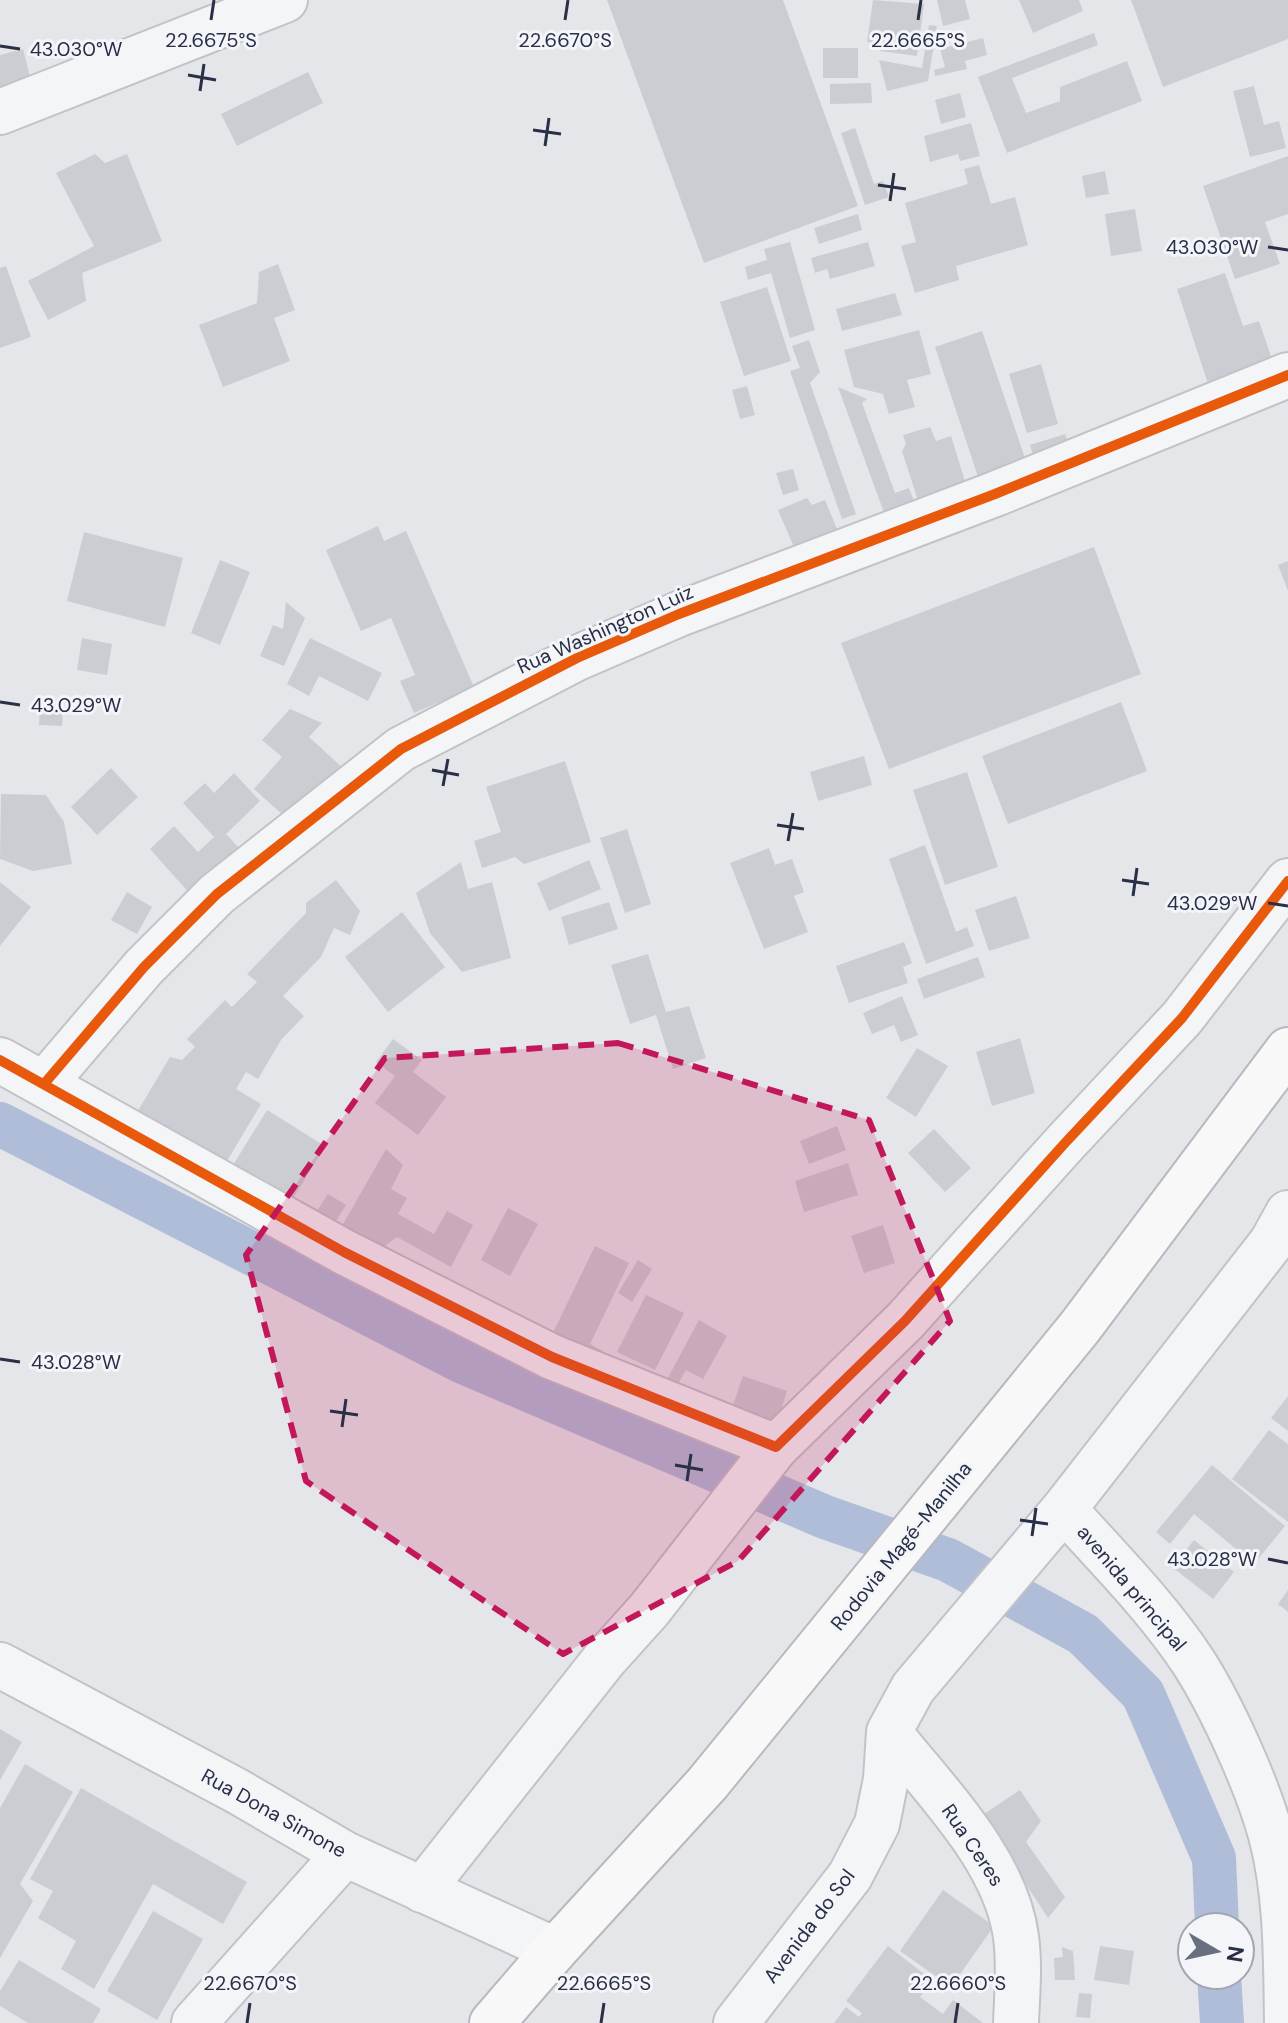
<svg xmlns="http://www.w3.org/2000/svg" width="1288" height="2023" font-family="'DM Sans',sans-serif">
  <rect width="100%" height="100%" fill="#e5e6ea"/>
  <g fill="none" stroke-linecap="round" stroke-linejoin="round">
    <!-- canal -->
    <path stroke="#b0bdd8" stroke-width="44" d="M0,1124L461,1361L825,1517L948,1560L1083,1634L1143,1694L1214,1858L1217,1927
      M1219,1975L1222,2023"/>
  </g>
  <!-- building -->
  <path fill="#cccdd2" d="M607,0H783L858,206L704,263Z
    M873,0L924,4L917,56L880,51L881,43L867,42Z
    M937,0H965L970,19L943,26Z
    M1019,0H1079L1083,11L1033,33Z
    M1131,0H1288V39L1163,87Z
    M929,25L937,26L928,81L887,91L879,60L922,68Z
    M1094,33L1098,45L1012,78L1026,113L1060,101V87L1127,61L1142,101L1007,153L978,77Z
    M983,38L987,55L965,61L967,69L935,76L934,70L945,67L940,49Z
    M823,48H858V78H823Z
    M23,49L33,88L0,97V55Z
    M308,72L323,103L237,146L221,114Z
    M871,83L872,103L830,104V84Z
    M1254,86L1264,125L1279,121L1286,148L1250,157L1233,91Z
    M960,93L966,117L941,124L935,100Z
    M971,123L980,156L960,161L958,154L930,162L924,136Z
    M855,128L874,184L883,181L889,197L865,205L841,133Z
    M95,154L105,163L127,154L162,241L82,273L86,301L48,320L28,281L94,246L56,173Z
    M1288,156V214L1265,222L1280,264L1235,279L1203,186Z
    M979,165L991,204L1015,197L1028,245L956,266L959,280L915,293L901,246L916,242L905,203L968,184L964,169Z
    M1105,171L1109,194L1086,198L1082,176Z
    M1135,209L1142,251L1111,256L1105,214Z
    M858,214L862,230L819,244L814,228Z
    M790,242L815,330L790,338L771,273L748,280L745,267L767,260L764,249Z
    M868,242L875,266L830,279L827,269L815,273L811,258Z
    M278,264L295,310L274,318L290,361L223,387L199,325L257,303L259,272Z
    M6,266L31,337L0,348V268Z
    M1225,273L1243,326L1259,321L1274,365L1209,387L1177,289Z
    M767,287L791,361L744,376L720,302Z
    M895,293L902,315L842,331L836,309Z
    M919,330L931,374L907,380L915,407L889,414L883,394L854,387L844,350Z
    M982,331L1030,473L982,489L935,347Z
    M809,340L820,372L810,383L856,514L842,519L790,371L800,368L792,346Z
    M1041,364L1058,424L1027,433L1009,374Z
    M747,386L755,415L740,419L732,390Z
    M838,387L867,399L862,403L895,493L909,488L920,517L890,529Z
    M930,427L936,441L951,436L969,494L921,510L902,451L906,444L903,435Z
    M1065,434L1072,454L1036,465L1030,445Z
    M793,469L799,490L783,495L776,473Z
    M807,498L812,505L825,500L842,541L799,559L778,510Z
    M378,526L384,541L406,531L474,687L414,713L400,681L415,675L391,618L361,631L326,550Z
    M84,532L183,558L165,627L67,601Z
    M1094,547L1141,674L889,769L841,643Z
    M220,560L250,572L220,645L191,633Z
    M1288,561V591L1278,565Z
    M286,602L305,618L284,666L260,656L273,625L283,629Z
    M82,638L112,644L107,675L77,670Z
    M310,638L382,673L368,701L319,676L309,696L287,684Z
    M1121,702L1147,771L1008,824L982,756Z
    M40,706L63,707L62,726L39,725Z
    M290,709L322,723L309,737L344,769L294,825L254,789L282,757L262,740Z
    M864,756L872,785L818,801L810,772Z
    M565,761L591,842L524,864L515,857L482,868L474,841L501,832L486,787Z
    M111,768L138,797L97,835L71,807Z
    M967,772L998,867L945,885L913,790Z
    M234,773L260,801L226,834L240,849L191,895L150,849L174,826L198,852L214,837L183,803L205,783L214,793Z
    M1,794L46,795L64,822L72,864L33,871L0,859Z
    M627,829L651,904L625,913L600,838Z
    M925,845L956,932L967,927L974,946L926,964L889,859Z
    M769,848L775,865L792,859L804,892L794,896L808,932L764,949L730,863Z
    M589,860L601,889L549,911L537,883Z
    M461,862L468,889L492,882L511,958L462,972L430,933L416,893Z
    M336,880L360,911L350,935L334,928L321,957L283,996L304,1016L281,1040L258,1079L246,1072L236,1089L261,1104L221,1171L133,1119L170,1057L182,1060L195,1047L187,1039L225,1000L232,1007L257,982L247,974L306,913V903Z
    M0,882L31,907L0,946Z
    M127,892L152,907L137,934L111,920Z
    M1016,896L1030,938L989,951L975,910Z
    M609,902L618,929L569,945L561,917Z
    M402,912L445,967L388,1012L345,957Z
    M904,942L912,963L903,967L908,983L849,1003L836,966Z
    M648,954L666,1012L689,1006L706,1058L673,1069L656,1015L630,1024L611,965Z
    M978,957L985,977L924,999L917,979Z
    M902,996L918,1035L901,1042L894,1025L872,1034L863,1013Z
    M1020,1038L1035,1093L992,1106L976,1052Z
    M393,1039L422,1060L413,1072L446,1097L418,1135L375,1103L395,1076L376,1062Z
    M917,1048L948,1066L916,1117L886,1098Z
    M267,1110L325,1146L286,1210L228,1173Z
    M837,1126L846,1150L809,1164L800,1141Z
    M934,1129L971,1168L945,1192L908,1153Z
    M386,1149L403,1165L391,1189L407,1198L398,1214L434,1234L447,1211L473,1225L451,1267L397,1237L381,1249L342,1226Z
    M848,1163L858,1195L804,1212L795,1181Z
    M328,1194L346,1205L331,1229L313,1217Z
    M508,1208L538,1224L510,1276L481,1260Z
    M883,1225L895,1263L864,1273L851,1236Z
    M595,1246L629,1263L590,1344L603,1351L596,1364L549,1341Z
    M638,1260L652,1269L632,1302L618,1293Z
    M646,1295L684,1313L655,1370L617,1352Z
    M699,1320L727,1336L703,1379L686,1370L672,1394L662,1389Z
    M743,1376L787,1391L773,1435L728,1420Z
    M1288,1396V1431L1271,1418Z
    M1269,1430L1288,1444V1522L1232,1479Z
    M1212,1465L1285,1526L1254,1564L1194,1514L1170,1544L1156,1532Z
    M1194,1540L1234,1572L1213,1599L1172,1567Z
    M1288,1590V1612L1278,1604Z
    M0,1729L22,1742L0,1780Z
    M25,1764L73,1792L20,1884L33,1901L0,1958V1808Z
    M81,1788L247,1882L223,1924L153,1884L94,1989L61,1969L76,1941L38,1918L53,1891L30,1879Z
    M1020,1790L1041,1821L1026,1842L1065,1897L1048,1918L981,1816Z
    M943,1890L994,1926L951,1987L900,1951Z
    M153,1911L203,1939L157,2020L107,1991Z
    M888,1946L932,1980L920,1997L943,2014L953,2000L983,2023H834L846,2007L859,2017L862,2013L846,2001Z
    M1100,1946L1134,1951L1129,1985L1094,1980Z
    M1062,1947L1073,1951L1075,1980H1055L1054,1958L1063,1957Z
    M19,1960L101,2009L93,2023H28L0,2006V1991Z
    M1079,1993L1092,1994L1090,2018L1076,2017Z"/>
  <g fill="none" stroke-linecap="round" stroke-linejoin="round">
    <!-- minor casing -->
    <g stroke="#c2c3c8" stroke-width="48">
      <path id="minor" d="M0,112L285,0
        M0,1060L344,1252L552,1357L776,1447L905,1321L1065,1143L1182,1018L1288,881
        M44,1084L144,967L217,894L401,749L577,658L679,614L995,494L1288,375
        M0,1665L237,1791L345,1854L555,1950
        M889,1732C936,1792 1006,1860 1016,1937C1020,1965 1017,1995 1016,2023
        M422,1890L604,1660L649,1610L776,1447
        M194,2023L345,1854
        M736,2023L850,1876L877,1824L886,1779L889,1732L913,1688L1064,1509
        M1287,2023C1286,1961 1287,1895 1271,1835C1257,1784 1222,1707 1194,1663C1158,1608 1108,1558 1064,1509L1272,1242L1288,1213"/>
    </g>
    <!-- trunk casing -->
    <g stroke="#b7b9bf" stroke-width="48">
      <path id="trunk" d="M492,2023L555,1950L707,1784L1080,1327L1288,1050"/>
    </g>
    <!-- minor -->
    <use href="#minor" stroke="#f4f5f7" stroke-width="44"/>
    <!-- trunk -->
    <use href="#trunk" stroke="#f8f8f8" stroke-width="44"/>
    <!-- cycleway casing -->
    <g stroke="#f3f5f9" stroke-width="15">
      <path id="cycleway" d="M0,1060L344,1252L552,1357L776,1447L905,1321L1065,1143L1182,1018L1288,881
        M44,1084L144,967L217,894L401,749L577,658L679,614L995,494L1288,375"/>
    </g>
    <!-- cycleway -->
    <use href="#cycleway" stroke="#e8590c" stroke-width="10"/>
  </g>
  <!-- marked area -->
  <path fill="#c2185b" fill-opacity="0.2" stroke="#c2185b" stroke-width="6" stroke-dasharray="16 10" stroke-linejoin="round" d="M618,1043L869,1120L950,1321L738,1561L563,1654L306,1481L246,1255L385,1058Z"/>
  <!-- ticks -->
  <path fill="none" stroke="#282f47" stroke-width="3" d="M211,20L214,0M565,20L568,0M918,20L921,0M0,46L20,49M188,75L216,80M200,91L204,64M533,130L561,134M545,146L549,118M878,185L906,189M890,201L894,173M1268,247L1288,250M0,702L20,705M432,770L459,775M443,786L448,759M777,825L804,829M788,841L793,813M1122,880L1149,884M1133,896L1137,868M1268,903L1288,906M0,1359L20,1362M330,1411L358,1415M342,1427L346,1399M675,1465L703,1470M687,1481L691,1454M1020,1520L1048,1524M1032,1536L1036,1508M1268,1559L1288,1563M247,2023L250,2003M601,2023L604,2003M955,2023L958,2003"/>
  <g text-anchor="middle" stroke-width="6" stroke-linejoin="round" paint-order="stroke">
    <!-- street labels -->
    <g font-size="20" fill="#282f47" stroke="#f3f5f9">
      <text transform="translate(605 629) rotate(-24)" y="7">Rua Washington Luiz</text>
      <text transform="translate(901 1546) rotate(-51)" y="7">Rodovia Magé-Manilha</text>
      <text transform="translate(1132 1588) rotate(50)" y="7">avenida principal</text>
      <text transform="translate(274 1813) rotate(29)" y="7">Rua Dona Simone</text>
      <text transform="translate(973 1845) rotate(56)" y="7">Rua Ceres</text>
      <text transform="translate(809 1926) rotate(-53)" y="7">Avenida do Sol</text>
    </g>
  </g>
  <g font-size="20" text-anchor="middle" fill="#282f47" stroke="#f3f5f9" stroke-width="6" stroke-linejoin="round" paint-order="stroke">
    <text x="211" y="47">22.6675°S</text>
    <text x="565" y="47">22.6670°S</text>
    <text x="918" y="47">22.6665°S</text>
    <text x="76" y="56">43.030°W</text>
    <text x="1212" y="254">43.030°W</text>
    <text x="76" y="712">43.029°W</text>
    <text x="1212" y="910">43.029°W</text>
    <text x="76" y="1369">43.028°W</text>
    <text x="1212" y="1566">43.028°W</text>
    <text x="250" y="1990">22.6670°S</text>
    <text x="604" y="1990">22.6665°S</text>
    <text x="958" y="1990">22.6660°S</text>
  </g>
  <!-- north arrow -->
  <g transform="translate(1216 1951) rotate(99)"><circle r="38" fill="#f3f5f9" stroke="#a2a6b2" stroke-width="2"/>
  <path d="M0-6L14 30L0 20L-14 30Z" fill="#6a6f80"/>
  <text y="-12" font-size="22" font-weight="bold" text-anchor="middle" fill="#282f47">N</text>
  </g>
</svg>
